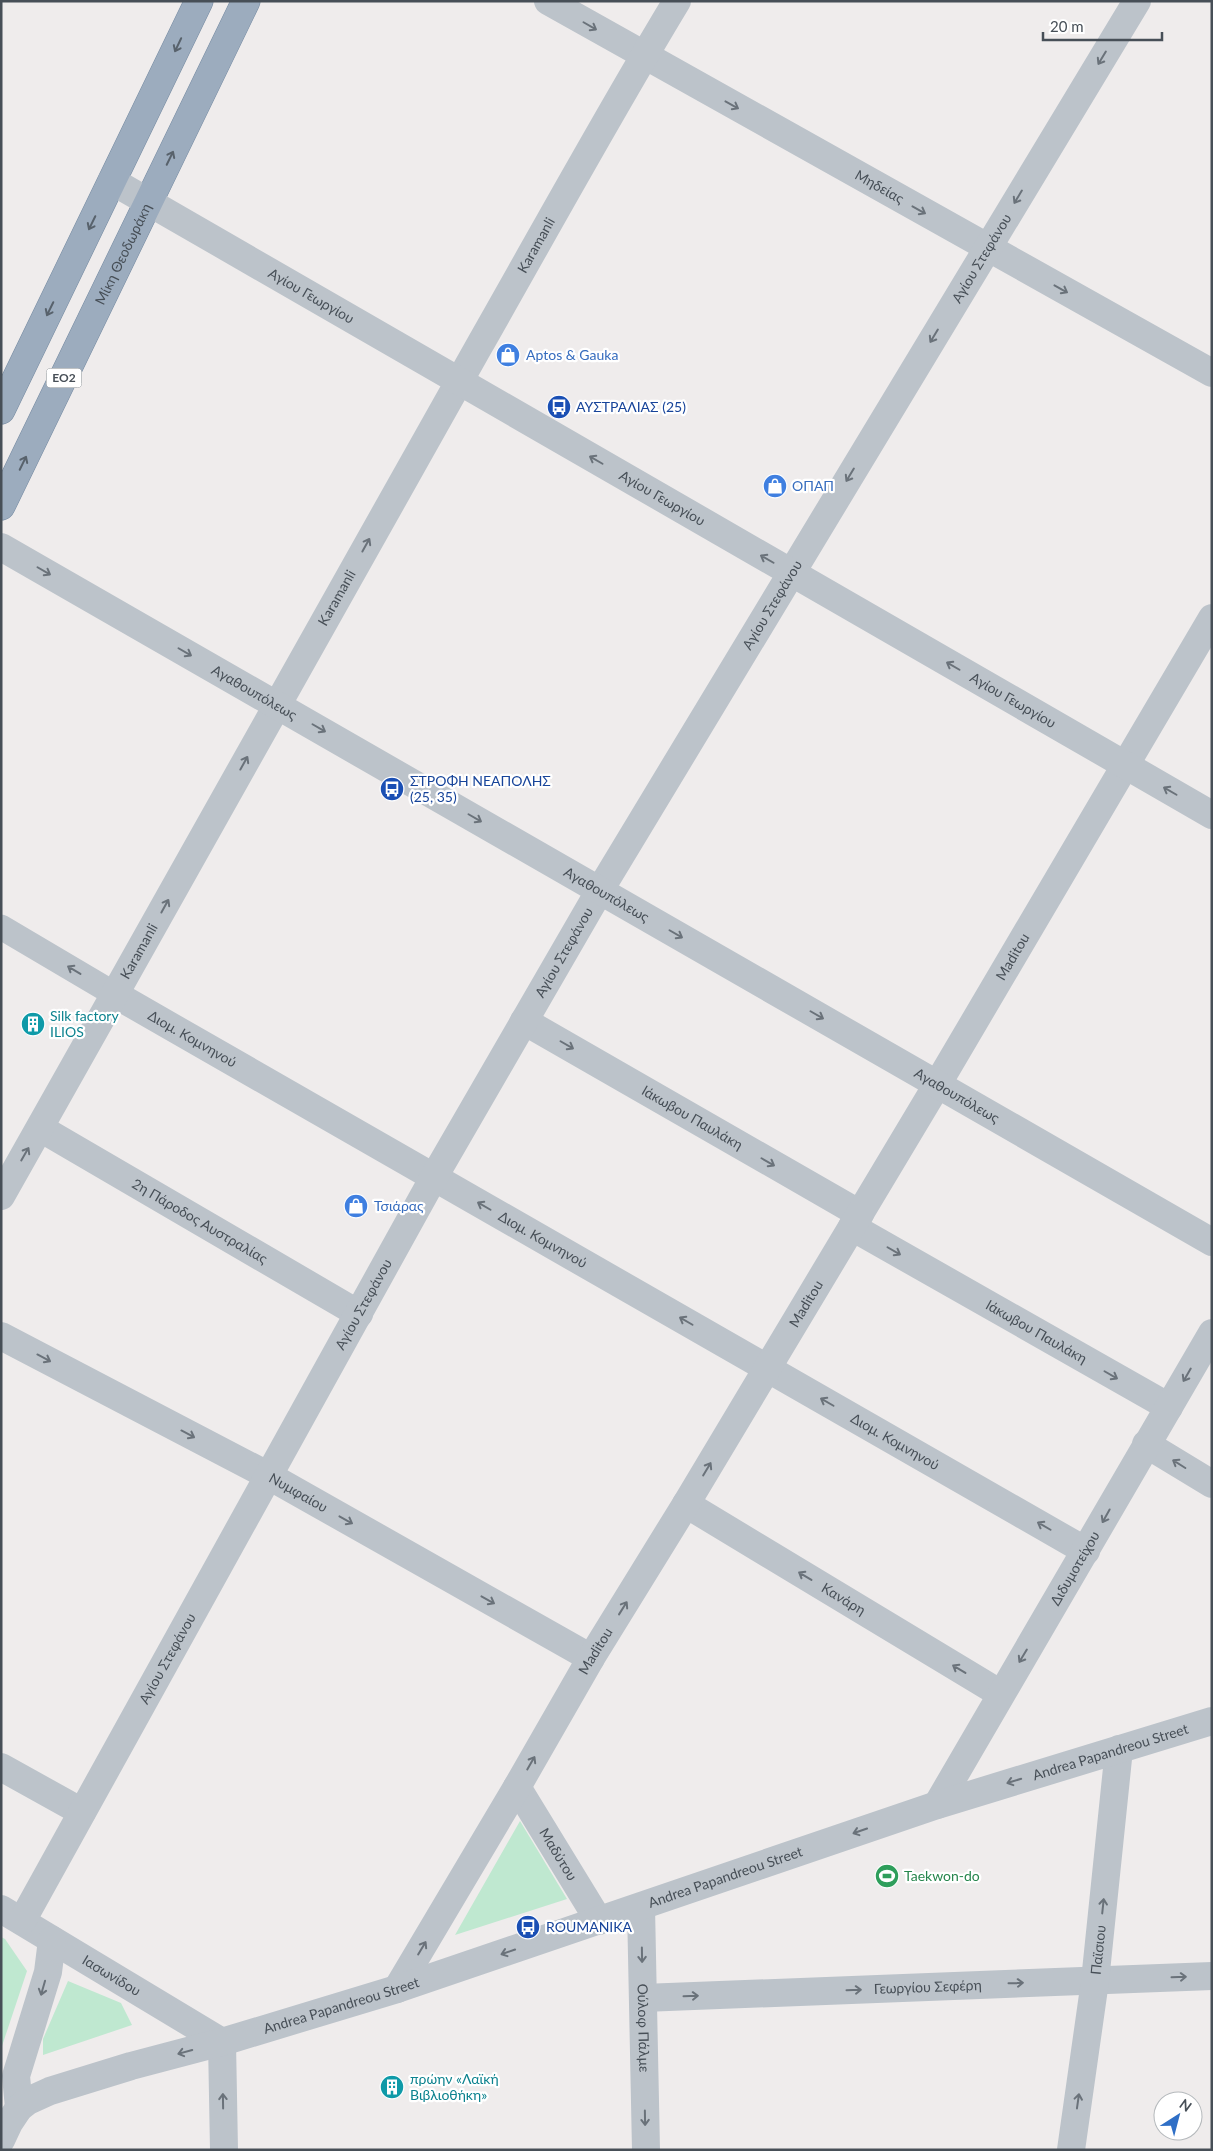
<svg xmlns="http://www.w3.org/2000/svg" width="1213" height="2151" font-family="Lato,sans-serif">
  <rect width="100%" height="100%" fill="#efecec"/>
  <!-- green -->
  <path fill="#bfe8d0" d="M520,1821L567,1899L455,1935Z
    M1,1937L5,1939L27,1971L1,2049Z
    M68,1981L121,2003L132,2025L43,2055V2039Z"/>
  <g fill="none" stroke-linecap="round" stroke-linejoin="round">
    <!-- trunk casing -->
    <g stroke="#758aa1" stroke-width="29">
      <g id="trunk">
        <path d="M1,410L199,1"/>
        <path id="s20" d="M1,506L246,1"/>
      </g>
    </g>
    <!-- pedestrian -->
    <path stroke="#bcc3ca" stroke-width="25" d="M1,927L116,995"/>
    <!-- minor -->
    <g stroke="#bcc3ca" stroke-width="28">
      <path id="s1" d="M548,1L1212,373"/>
      <path id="s2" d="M116,995L1086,1551"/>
      <path id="s3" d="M524,1021L860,1214"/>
      <path id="s4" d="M40,1128L359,1314"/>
      <path id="s5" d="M1,1196C161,914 317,630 478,348C544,232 608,115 677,1"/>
      <path id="s6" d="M852,1227L1169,1407"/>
      <path id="s7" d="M1,1336L269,1476L591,1658"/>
      <path d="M1146,1444L1212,1484"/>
      <path id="s8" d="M686,1504L1001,1694"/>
      <path d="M1,1767L82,1812"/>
      <path id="s9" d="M517,1787L599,1921"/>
      <path id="s10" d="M937,1805L1212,1333"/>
      <path id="s11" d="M641,1907L646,2150"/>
      <path id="s12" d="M1,1909L222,2042L224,2150"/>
      <path id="s13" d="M22,1921L434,1177L600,890L1137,1"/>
      <path id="s14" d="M397,1989L517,1787L591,1658L686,1504L937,1085L1212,618"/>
      <path id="s15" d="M643,1998L1212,1976"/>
      <path d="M19,2108L16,2076L48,1972L52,1940"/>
      <path id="s16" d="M1071,2150L1095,1981L1119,1749"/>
    </g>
    <!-- tertiary -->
    <g stroke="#bcc3ca" stroke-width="28">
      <path id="s17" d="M112,181L1212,815"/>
      <path id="s18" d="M1,547L1212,1242"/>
      <path id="s19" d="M1,2140L9,2123L19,2108L28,2101L50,2091L131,2066L222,2042L397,1989L937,1805L1212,1721"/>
    </g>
    <!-- trunk -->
    <use href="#trunk" stroke="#9cacbe" stroke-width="28"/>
  </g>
  <!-- one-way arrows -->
  <defs><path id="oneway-shaft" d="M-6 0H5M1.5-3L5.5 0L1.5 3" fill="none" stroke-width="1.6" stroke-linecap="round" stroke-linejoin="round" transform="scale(1.25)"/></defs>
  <g stroke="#6a727a">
    <use href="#oneway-shaft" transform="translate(590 26) rotate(30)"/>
    <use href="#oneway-shaft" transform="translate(1102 58) rotate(121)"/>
    <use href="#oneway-shaft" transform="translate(732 105) rotate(29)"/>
    <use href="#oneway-shaft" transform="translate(1018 197) rotate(121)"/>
    <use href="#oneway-shaft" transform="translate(919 210) rotate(29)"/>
    <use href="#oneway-shaft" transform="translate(1061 289) rotate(29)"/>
    <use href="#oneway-shaft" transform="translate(934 336) rotate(121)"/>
    <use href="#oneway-shaft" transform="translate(596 460) rotate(-150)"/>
    <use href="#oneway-shaft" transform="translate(850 475) rotate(121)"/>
    <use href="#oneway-shaft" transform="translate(366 545) rotate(-61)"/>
    <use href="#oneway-shaft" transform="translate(767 559) rotate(-150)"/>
    <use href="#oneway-shaft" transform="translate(44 571) rotate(30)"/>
    <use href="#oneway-shaft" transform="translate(185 652) rotate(30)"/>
    <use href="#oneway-shaft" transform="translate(953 666) rotate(-150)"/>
    <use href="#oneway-shaft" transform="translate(319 728) rotate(30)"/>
    <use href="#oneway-shaft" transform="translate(244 763) rotate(-61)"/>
    <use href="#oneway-shaft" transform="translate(1170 791) rotate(-150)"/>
    <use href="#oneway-shaft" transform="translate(475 818) rotate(30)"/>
    <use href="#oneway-shaft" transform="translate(165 906) rotate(-61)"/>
    <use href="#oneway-shaft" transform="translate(676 934) rotate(30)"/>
    <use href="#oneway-shaft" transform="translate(74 970) rotate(-149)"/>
    <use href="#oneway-shaft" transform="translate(817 1015) rotate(30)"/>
    <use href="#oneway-shaft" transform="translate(567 1045) rotate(30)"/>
    <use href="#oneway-shaft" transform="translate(25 1154) rotate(-60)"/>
    <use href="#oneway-shaft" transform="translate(768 1162) rotate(30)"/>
    <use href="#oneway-shaft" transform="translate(484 1206) rotate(-150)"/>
    <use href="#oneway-shaft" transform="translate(894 1251) rotate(30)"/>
    <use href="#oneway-shaft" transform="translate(686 1321) rotate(-150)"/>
    <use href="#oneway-shaft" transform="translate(44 1358) rotate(28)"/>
    <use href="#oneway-shaft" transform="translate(1111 1375) rotate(30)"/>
    <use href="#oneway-shaft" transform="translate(1187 1375) rotate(120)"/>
    <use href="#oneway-shaft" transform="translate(827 1402) rotate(-150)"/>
    <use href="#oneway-shaft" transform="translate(188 1434) rotate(28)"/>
    <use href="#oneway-shaft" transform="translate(1179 1464) rotate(-148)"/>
    <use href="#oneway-shaft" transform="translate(707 1469) rotate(-59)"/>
    <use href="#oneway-shaft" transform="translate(1106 1516) rotate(119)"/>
    <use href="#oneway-shaft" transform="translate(346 1520) rotate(29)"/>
    <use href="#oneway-shaft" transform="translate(1044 1526) rotate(-150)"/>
    <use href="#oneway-shaft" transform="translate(805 1576) rotate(-149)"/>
    <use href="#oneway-shaft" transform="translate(488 1600) rotate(29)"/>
    <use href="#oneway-shaft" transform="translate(623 1608) rotate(-58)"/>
    <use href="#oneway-shaft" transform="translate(1023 1656) rotate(121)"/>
    <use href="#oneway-shaft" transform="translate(959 1669) rotate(-149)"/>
    <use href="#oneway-shaft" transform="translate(531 1763) rotate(-60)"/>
    <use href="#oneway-shaft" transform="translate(1014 1781) rotate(163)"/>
    <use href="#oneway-shaft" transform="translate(860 1831) rotate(161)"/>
    <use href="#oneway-shaft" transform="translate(1103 1906) rotate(-84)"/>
    <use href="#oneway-shaft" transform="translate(422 1948) rotate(-59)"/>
    <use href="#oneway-shaft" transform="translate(508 1952) rotate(161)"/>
    <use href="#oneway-shaft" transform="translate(642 1955) rotate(89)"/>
    <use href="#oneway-shaft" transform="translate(1179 1977) rotate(-2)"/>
    <use href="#oneway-shaft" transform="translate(1016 1983) rotate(-2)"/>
    <use href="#oneway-shaft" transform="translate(43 1988) rotate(106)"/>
    <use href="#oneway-shaft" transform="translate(854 1990) rotate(-2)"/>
    <use href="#oneway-shaft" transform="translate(691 1996) rotate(-2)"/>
    <use href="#oneway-shaft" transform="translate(185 2052) rotate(165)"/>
    <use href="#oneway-shaft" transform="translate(223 2101) rotate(-91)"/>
    <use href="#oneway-shaft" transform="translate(1078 2101) rotate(-82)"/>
    <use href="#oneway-shaft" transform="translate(645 2118) rotate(89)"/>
  </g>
  <g stroke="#58626c">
    <use href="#oneway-shaft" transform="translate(178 45) rotate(115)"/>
    <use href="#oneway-shaft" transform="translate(170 158) rotate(-64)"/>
    <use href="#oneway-shaft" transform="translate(92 223) rotate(116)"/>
    <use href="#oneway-shaft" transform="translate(50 309) rotate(116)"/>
    <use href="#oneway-shaft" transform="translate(23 463) rotate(-64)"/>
  </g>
  <!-- icons -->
  <defs>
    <g id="shop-disc" transform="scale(1.25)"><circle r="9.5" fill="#3f7fe0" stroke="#fff"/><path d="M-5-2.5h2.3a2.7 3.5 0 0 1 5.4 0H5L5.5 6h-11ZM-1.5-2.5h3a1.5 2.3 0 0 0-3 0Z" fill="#fff"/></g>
    <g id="bus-disc" transform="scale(1.25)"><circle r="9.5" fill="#1a4fb4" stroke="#fff"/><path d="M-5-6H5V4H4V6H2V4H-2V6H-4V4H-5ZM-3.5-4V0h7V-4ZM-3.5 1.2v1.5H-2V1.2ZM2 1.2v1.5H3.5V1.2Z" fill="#fff"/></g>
    <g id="building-disc" transform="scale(1.25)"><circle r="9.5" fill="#0f9aa8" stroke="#fff"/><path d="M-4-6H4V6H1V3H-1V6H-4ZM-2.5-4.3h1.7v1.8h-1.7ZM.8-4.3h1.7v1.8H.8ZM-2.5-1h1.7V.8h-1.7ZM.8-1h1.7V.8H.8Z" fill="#fff"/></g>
    <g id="stadium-disc" transform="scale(1.25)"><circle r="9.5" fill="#2e9e5b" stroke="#fff"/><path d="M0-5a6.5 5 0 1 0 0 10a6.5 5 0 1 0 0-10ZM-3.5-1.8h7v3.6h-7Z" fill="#fff"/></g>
  </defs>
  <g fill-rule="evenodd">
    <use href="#shop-disc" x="508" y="355"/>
    <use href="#bus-disc" x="559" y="407"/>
    <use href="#shop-disc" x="775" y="486"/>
    <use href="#bus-disc" x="392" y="789"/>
    <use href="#building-disc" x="33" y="1024"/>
    <use href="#shop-disc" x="356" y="1206"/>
    <use href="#stadium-disc" x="887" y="1876"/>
    <use href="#bus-disc" x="528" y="1927"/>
    <use href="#building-disc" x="392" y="2087"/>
  </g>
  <g text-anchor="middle" stroke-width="4.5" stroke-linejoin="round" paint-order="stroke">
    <!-- shield labels -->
    <rect fill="#fff" stroke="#7e8489" stroke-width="1" x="46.5" y="368.5" width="35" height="19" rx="4"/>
    <g font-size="12" font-weight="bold" fill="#474f57">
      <text x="64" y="382">ΕΟ2</text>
    </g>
    <!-- street labels -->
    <g font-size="14" fill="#474f57" stroke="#fff">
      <text dy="5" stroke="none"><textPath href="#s1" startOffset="380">Μηδείας</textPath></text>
      <text dy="5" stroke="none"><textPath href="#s5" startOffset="1091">Karamanli</textPath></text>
      <text dy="5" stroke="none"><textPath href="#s20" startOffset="280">Μίκη Θεοδωράκη</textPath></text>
      <text dy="5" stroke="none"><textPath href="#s13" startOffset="1920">Αγίου Στεφάνου</textPath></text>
      <text dy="5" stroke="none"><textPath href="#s17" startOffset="230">Αγίου Γεωργίου</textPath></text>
      <text dy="5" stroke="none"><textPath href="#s17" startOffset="635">Αγίου Γεωργίου</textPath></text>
      <text dy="5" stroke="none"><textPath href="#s5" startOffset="686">Karamanli</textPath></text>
      <text dy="5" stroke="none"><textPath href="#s13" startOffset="1515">Αγίου Στεφάνου</textPath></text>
      <text dy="5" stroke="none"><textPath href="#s18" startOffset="292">Αγαθουπόλεως</textPath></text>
      <text dy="5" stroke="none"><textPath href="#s17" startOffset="1040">Αγίου Γεωργίου</textPath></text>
      <text dy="5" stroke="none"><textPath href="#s18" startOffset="698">Αγαθουπόλεως</textPath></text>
      <text dy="5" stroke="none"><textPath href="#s5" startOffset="281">Karamanli</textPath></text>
      <text dy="5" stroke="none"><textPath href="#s13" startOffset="1110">Αγίου Στεφάνου</textPath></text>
      <text dy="5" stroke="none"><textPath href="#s14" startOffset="1202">Maditou</textPath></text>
      <text dy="5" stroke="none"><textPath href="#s2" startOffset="88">Διομ. Κομνηνού</textPath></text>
      <text dy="5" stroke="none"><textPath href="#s18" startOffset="1102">Αγαθουπόλεως</textPath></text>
      <text dy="5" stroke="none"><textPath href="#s3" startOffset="194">Ιάκωβου Παυλάκη</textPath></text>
      <text dy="5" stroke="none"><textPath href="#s4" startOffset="185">2η Πάροδος Αυστραλίας</textPath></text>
      <text dy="5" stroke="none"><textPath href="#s2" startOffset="492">Διομ. Κομνηνού</textPath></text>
      <text dy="5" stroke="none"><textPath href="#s13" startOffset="705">Αγίου Στεφάνου</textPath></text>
      <text dy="5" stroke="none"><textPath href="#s14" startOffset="798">Maditou</textPath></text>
      <text dy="5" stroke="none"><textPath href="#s6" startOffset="212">Ιάκωβου Παυλάκη</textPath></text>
      <text dy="5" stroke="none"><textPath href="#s2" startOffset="898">Διομ. Κομνηνού</textPath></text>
      <text dy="5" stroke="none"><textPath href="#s7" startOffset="336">Νυμφαίου</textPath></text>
      <text dy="5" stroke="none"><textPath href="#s10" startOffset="274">Διδυμοτείχου</textPath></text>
      <text dy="5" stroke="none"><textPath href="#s8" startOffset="184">Κανάρη</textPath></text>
      <text dy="5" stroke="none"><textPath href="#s14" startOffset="392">Maditou</textPath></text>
      <text dy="5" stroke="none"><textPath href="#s13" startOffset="300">Αγίου Στεφάνου</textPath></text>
      <text dy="5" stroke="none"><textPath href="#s19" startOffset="1186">Andrea Papandreou Street</textPath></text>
      <text dy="5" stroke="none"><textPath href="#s9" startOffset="79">Μαδύτου</textPath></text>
      <text dy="5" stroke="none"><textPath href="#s19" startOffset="781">Andrea Papandreou Street</textPath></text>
      <text dy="5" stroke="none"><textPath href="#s16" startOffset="202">Παϊσιου</textPath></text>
      <text dy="5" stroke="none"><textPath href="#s12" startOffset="129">Ιασωνίδου</textPath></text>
      <text dy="5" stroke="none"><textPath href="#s15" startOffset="285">Γεωργίου Σεφέρη</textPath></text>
      <text dy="5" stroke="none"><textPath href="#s19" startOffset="376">Andrea Papandreou Street</textPath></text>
      <text dy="5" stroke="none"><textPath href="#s11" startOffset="121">Ούλοφ Πάλμε</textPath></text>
    </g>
    <!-- shop labels -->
    <g font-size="14" fill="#366cbe" stroke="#fff" text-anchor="start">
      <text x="526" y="360">Aptos &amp; Gauka</text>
      <text x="792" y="491">ΟΠΑΠ</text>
      <text x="374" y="1211">Τσιάρας</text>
    </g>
    <!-- transit labels -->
    <g font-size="14" fill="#164399" stroke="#fff" text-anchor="start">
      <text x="576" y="412">ΑΥΣΤΡΑΛΙΑΣ (25)</text>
      <text x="410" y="786">ΣΤΡΟΦΗ ΝΕΑΠΟΛΗΣ<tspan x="410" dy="16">(25, 35)</tspan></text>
      <text x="546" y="1932">ROUMANIKA</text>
    </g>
    <!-- culture labels -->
    <g font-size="14" fill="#0d838f" stroke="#fff" text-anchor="start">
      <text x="50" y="1021">Silk factory<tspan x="50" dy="16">ILIOS</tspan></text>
      <text x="410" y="2084">πρώην «Λαϊκή<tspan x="410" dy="16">Βιβλιοθήκη»</tspan></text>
    </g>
    <!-- leisure labels -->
    <g font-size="14" fill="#27864d" stroke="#fff" text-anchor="start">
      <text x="904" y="1881">Taekwon-do</text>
    </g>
  </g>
  <!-- border -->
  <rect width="1213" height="2151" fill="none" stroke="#474f57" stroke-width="5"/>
  <!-- north arrow -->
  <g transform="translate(1178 2116) rotate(36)"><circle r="24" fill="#ffffff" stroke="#b5b9bc"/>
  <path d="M0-4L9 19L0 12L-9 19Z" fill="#2f6fc6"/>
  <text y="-8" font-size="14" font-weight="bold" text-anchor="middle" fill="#474f57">N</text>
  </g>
  <!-- scale -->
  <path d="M1043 32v8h119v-8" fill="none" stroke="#474f57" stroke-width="2.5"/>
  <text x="1050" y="32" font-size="15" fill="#474f57" stroke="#ffffff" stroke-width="4" paint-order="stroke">20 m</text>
</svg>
